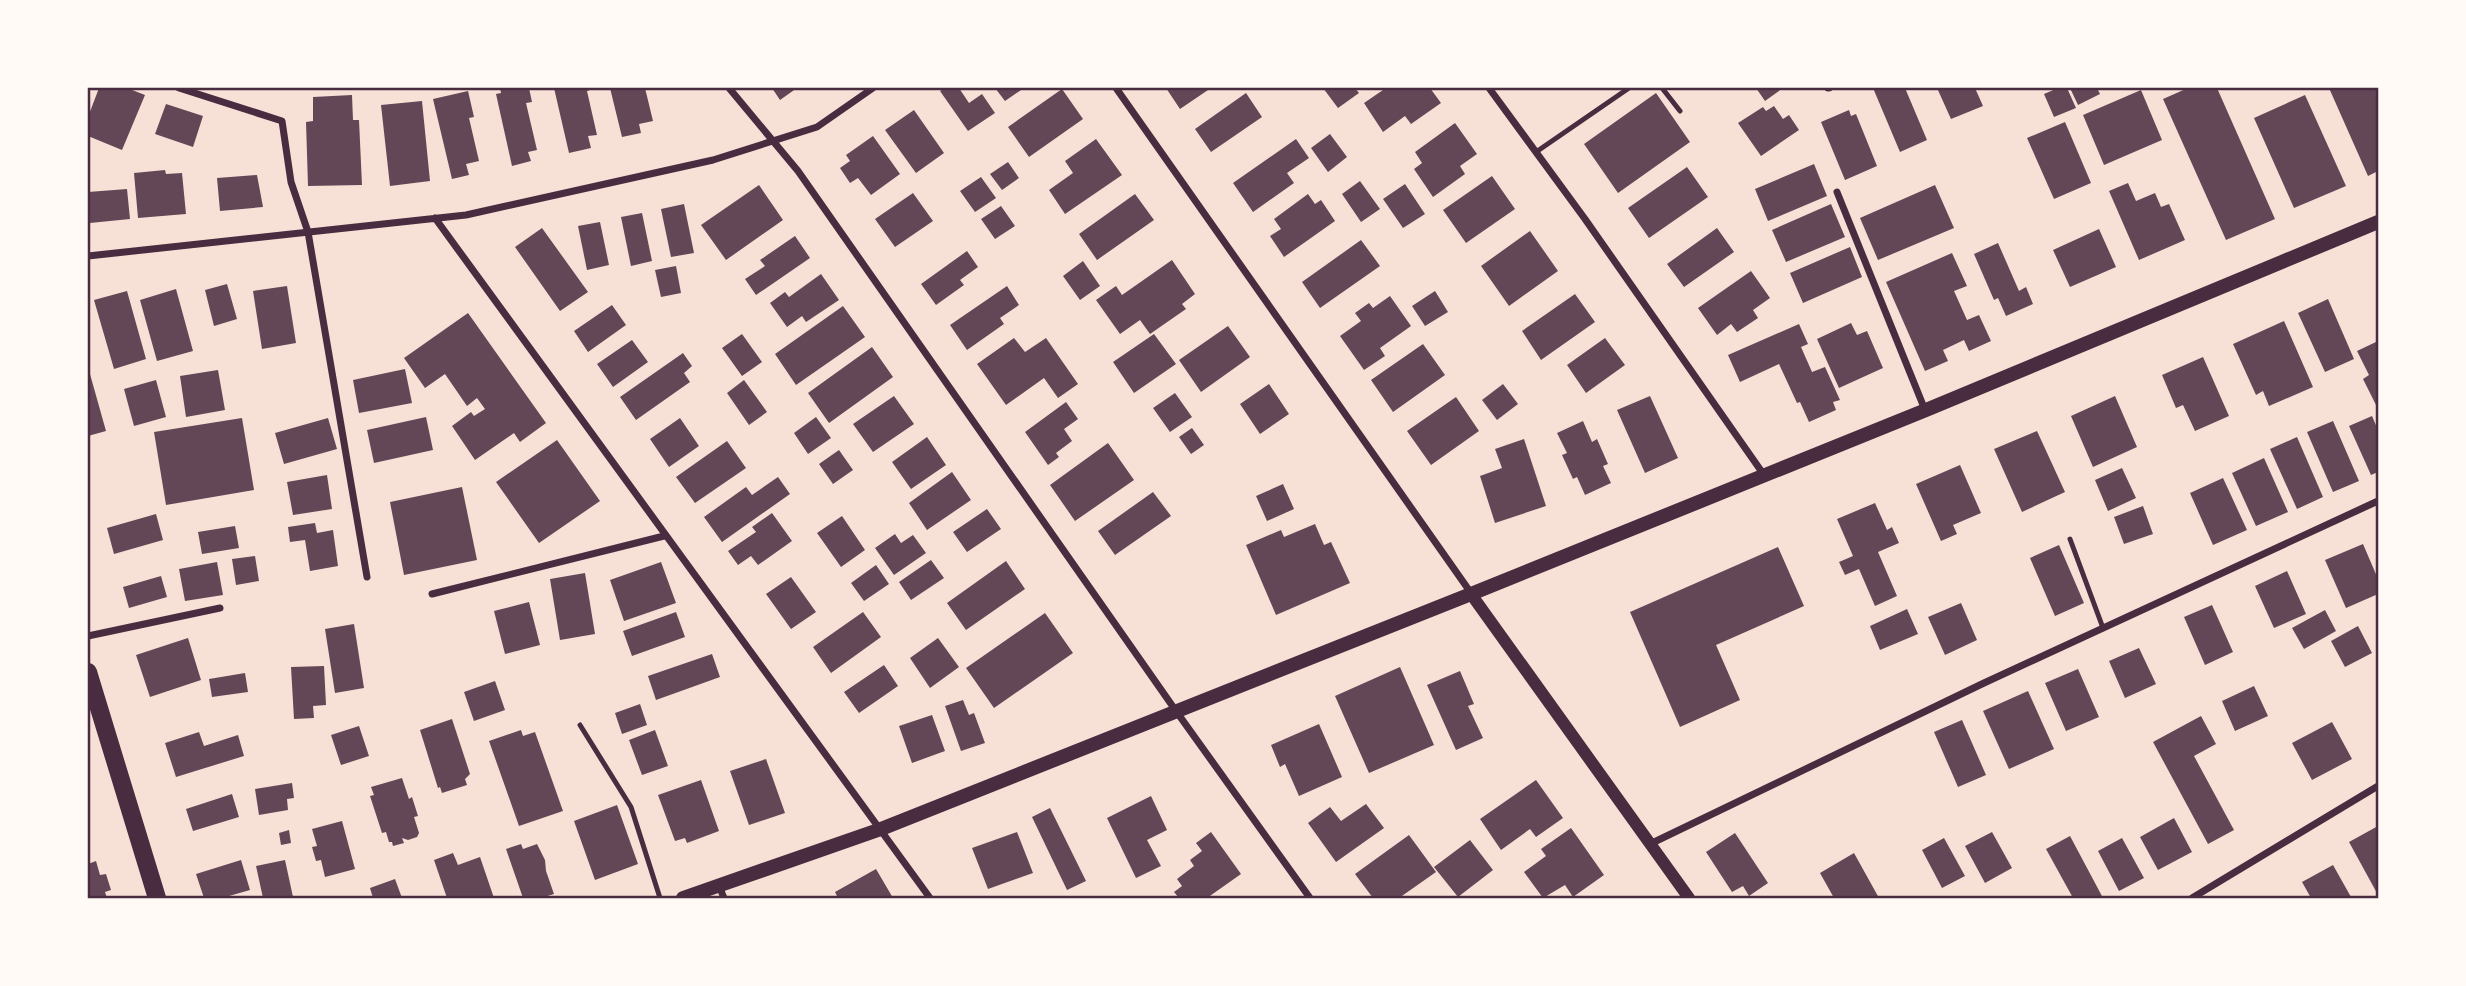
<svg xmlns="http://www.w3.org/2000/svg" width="2466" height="986" font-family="'Work Sans',sans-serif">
  <rect width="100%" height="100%" fill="#f7e1d7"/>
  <!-- building -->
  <path fill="#644757" d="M99,88H127L145,95L122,150L88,136V117Z
    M500,88H529L532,102L526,103L537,150L528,152L531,161L512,166L496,94L501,93Z
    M554,88H597L587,91L597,135L588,136L591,148L569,153Z
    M610,88H645L653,121L639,124L641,133L622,137Z
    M772,88H797L780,100Z
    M945,88H959L969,103L982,94L995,113L968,131L940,91Z
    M995,88H1024L1005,101Z
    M1166,88H1211L1180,109Z
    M1323,88H1355L1359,93L1338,108Z
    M1381,88H1430L1441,103L1411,124L1405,116L1383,132L1364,103L1383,90Z
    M1756,88H1783L1765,101Z
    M1873,88H1905L1927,140L1900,152Z
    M1937,88H1975L1983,106L1951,119Z
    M2058,88H2067L2076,108L2054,117L2044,94Z
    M2070,88H2097L2100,94L2078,105Z
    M2188,88H2217L2275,219L2226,240L2163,99Z
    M2329,88H2378V171L2368,176Z
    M1062,89L1083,119L1029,157L1008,127Z
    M2141,90L2162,140L2104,165L2083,115Z
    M468,91L474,117L469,118L479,161L466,164L469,175L452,179L433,99Z
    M1246,93L1262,117L1211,152L1195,129Z
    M1656,93L1690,142L1618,193L1584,144Z
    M352,95L353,120H359L362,185L308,186L306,122L313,121V97Z
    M2305,95L2346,186L2294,208L2254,118Z
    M422,101L430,181L390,186L381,105Z
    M166,104L203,116L193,147L155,134Z
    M1774,106L1783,119L1789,115L1799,130L1761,156L1738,123L1763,107L1766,111Z
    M914,110L944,153L916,173L885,130Z
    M1849,110L1851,116L1856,114L1877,166L1845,180L1821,122Z
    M2065,122L2091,183L2054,199L2027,138Z
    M1455,123L1477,154L1460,166L1465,174L1433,197L1414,169L1422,163L1415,152Z
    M1330,134L1347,157L1328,172L1311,148Z
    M873,136L900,174L871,195L858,178L850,183L840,168L850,161L846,155Z
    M1096,139L1122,175L1065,214L1049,190L1073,173L1065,161Z
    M1296,139L1309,158L1287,173L1294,183L1253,212L1233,183Z
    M1008,162L1019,178L1002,190L990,174Z
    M1814,164L1827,196L1768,221L1755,189Z
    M1687,167L1708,197L1649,238L1628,208Z
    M165,170L166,174L182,173L186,214L138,218L134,173Z
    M257,175L263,207L220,211L217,178Z
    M1492,176L1515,209L1466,243L1443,210Z
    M981,177L996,198L975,212L960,191Z
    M1360,181L1380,209L1361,222L1342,194Z
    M2128,183L2136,201L2155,193L2161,207L2169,204L2185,240L2139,260L2109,191Z
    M1405,184L1425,214L1403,228L1383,199Z
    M759,185L783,220L726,260L701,225Z
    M1935,185L1954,228L1878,260L1860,218Z
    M127,189L130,219L90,223L88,192Z
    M913,193L933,221L895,247L875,219Z
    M1135,194L1154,220L1097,260L1079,234Z
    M1308,194L1315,204L1321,200L1335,221L1284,257L1270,236L1281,229L1274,219Z
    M684,204L694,253L671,257L661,209Z
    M1831,204L1845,237L1786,262L1772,230Z
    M1001,206L1015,226L995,239L981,219Z
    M642,213L652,261L631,266L621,217Z
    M600,222L609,265L587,270L578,226Z
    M542,228L588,292L560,311L515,247Z
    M1717,228L1734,252L1684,287L1667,264Z
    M2099,229L2116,267L2070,287L2053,250Z
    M1530,231L1558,271L1509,306L1481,266Z
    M795,236L810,258L756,295L745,279L765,266L760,260Z
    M1361,240L1380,266L1320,308L1302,282Z
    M1998,243L2019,291L2026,287L2033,304L2006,316L1998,298L1994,300L1974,254Z
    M1850,247L1862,277L1803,303L1790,273Z
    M967,251L978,267L960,280L964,285L936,305L921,284Z
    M1952,253L1967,286L1954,291L1967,320L1979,315L1991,341L1969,351L1964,340L1943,350L1948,361L1925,371L1886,282Z
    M1172,260L1195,294L1182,304L1186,309L1150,334L1140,320L1120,334L1096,300L1116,286L1122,295Z
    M1083,261L1100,286L1080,300L1063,276Z
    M676,266L681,293L661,297L655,270Z
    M1751,271L1770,298L1753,310L1758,318L1737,332L1731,324L1717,335L1698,308Z
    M821,274L839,300L806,322L802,316L787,327L770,303L785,292L789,297Z
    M227,284L237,319L214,326L205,290Z
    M287,286L296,343L262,349L253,291Z
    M1007,286L1019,305L1000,318L1004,324L967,350L950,325Z
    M176,289L193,351L157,361L140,300Z
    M127,291L146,359L114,369L94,300Z
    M1435,291L1448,312L1425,326L1412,306Z
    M1575,294L1595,322L1541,360L1522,331Z
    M1390,296L1411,326L1380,348L1385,356L1364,370L1340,336L1361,321L1355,313L1369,303L1373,308Z
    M2328,299L2354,359L2325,372L2298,313Z
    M612,305L626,325L588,352L574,331Z
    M843,306L865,337L796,385L775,354Z
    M468,313L546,423L520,442L514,433L475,460L452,426L471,412L474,416L485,409L477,398L467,406L445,374L425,388L404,358Z
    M2284,321L2313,387L2269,406L2263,391L2256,395L2233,344Z
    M1851,323L1857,335L1867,331L1883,368L1839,388L1817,339Z
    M1799,324L1808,344L1801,347L1812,372L1825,367L1840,400L1833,402L1836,410L1809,422L1800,402L1797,403L1779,364L1740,382L1728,355Z
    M1228,326L1250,357L1201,392L1179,360Z
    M742,334L762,362L742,376L722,348Z
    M1154,334L1176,364L1134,393L1113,362Z
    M1014,338L1025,352L1046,338L1078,384L1058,398L1044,378L1006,405L977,364Z
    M1605,338L1625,365L1586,393L1567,365Z
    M632,340L648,362L613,387L597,364Z
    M2378,341V407H2377L2363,379L2369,375L2357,351Z
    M1423,344L1445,375L1393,412L1371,380Z
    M872,347L893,377L829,423L808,393Z
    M683,353L692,366L684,373L690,382L636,420L620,397Z
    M2203,357L2229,416L2195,431L2183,405L2176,408L2162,375Z
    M88,367L106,431L88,436Z
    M405,369L412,403L359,413L353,380Z
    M218,370L225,410L186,417L180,376Z
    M156,380L166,417L134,426L124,389Z
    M744,380L767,412L749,425L727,393Z
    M1269,384L1289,414L1260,434L1240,404Z
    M1503,384L1518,404L1497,420L1482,400Z
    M1175,393L1192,417L1170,432L1153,408Z
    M894,396L914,424L873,452L853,424Z
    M1650,396L1678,458L1645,473L1617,410Z
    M2115,396L2137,447L2093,467L2071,416Z
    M1456,397L1479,431L1431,465L1407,431Z
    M1066,402L1078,419L1064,429L1072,441L1056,453L1059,457L1048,465L1025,432Z
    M2372,416L2378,430V472L2371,475L2349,426Z
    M426,417L433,450L374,463L367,430Z
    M816,417L831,438L808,454L794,433Z
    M242,418L254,490L166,505L154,432Z
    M328,418L337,449L284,464L275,433Z
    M680,418L699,446L669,467L650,439Z
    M1583,421L1592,442L1597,439L1608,464L1603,466L1611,483L1585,495L1577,477L1573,479L1562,455L1567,453L1557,433Z
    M2333,421L2359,481L2333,492L2307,432Z
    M1192,428L1204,445L1191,454L1179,437Z
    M2037,431L2065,492L2022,512L1994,449Z
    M927,437L946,465L911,489L892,462Z
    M2297,437L2323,497L2297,509L2270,449Z
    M1524,439L1546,506L1495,523L1480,476L1502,468L1495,449Z
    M557,440L600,501L539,543L496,482Z
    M727,441L746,468L695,503L676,477Z
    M1108,443L1134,480L1075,521L1050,485Z
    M839,450L853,470L833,484L819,464Z
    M2264,458L2288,512L2256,526L2232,473Z
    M1960,465L1981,513L1953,525L1957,534L1941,541L1916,484Z
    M2122,468L2136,498L2108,511L2095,480Z
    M952,472L971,500L927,530L909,503Z
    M327,475L332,509L293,515L287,482Z
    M778,477L790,494L722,542L704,517L746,487L752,495Z
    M2223,478L2247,530L2213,545L2190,493Z
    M1283,484L1294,509L1267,521L1256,496Z
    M462,487L477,560L404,575L390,502Z
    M1153,492L1171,516L1115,555L1098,531Z
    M1875,503L1887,530L1892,527L1899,543L1878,552L1897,596L1875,606L1859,569L1845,575L1839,562L1853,556L1837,519Z
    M2143,506L2153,534L2124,544L2114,517Z
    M987,509L1001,529L967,552L953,532Z
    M772,513L792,541L758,565L751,556L738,565L728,551L756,532L752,527Z
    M156,514L163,540L114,554L107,528Z
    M842,516L865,550L841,567L817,533Z
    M315,523L317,533L333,530L338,566L310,571L305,540L290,542L288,527Z
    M1315,524L1324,545L1331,542L1350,583L1276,615L1246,545L1281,530L1284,537Z
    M235,526L239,548L202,554L198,532Z
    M895,534L901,543L913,535L926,553L894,575L875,548Z
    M2363,544L2378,579V594L2346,608L2325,560Z
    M2059,545L2084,603L2055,616L2030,558Z
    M1778,547L1804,606L1716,645L1740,700L1680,727L1630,612Z
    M255,556L259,581L236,585L232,559Z
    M931,560L944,578L911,600L899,582Z
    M1006,561L1025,589L966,630L947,603Z
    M217,562L223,595L185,601L179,569Z
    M661,562L676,603L624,621L610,580Z
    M876,565L889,584L864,601L851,583Z
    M2287,571L2306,614L2274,628L2255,586Z
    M585,573L595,634L560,640L550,579Z
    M161,576L167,597L129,608L123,587Z
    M791,577L816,612L791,629L766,594Z
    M529,602L540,645L505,654L494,611Z
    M1961,603L1977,640L1945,655L1928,617Z
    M2212,605L2233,652L2205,665L2184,617Z
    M1907,609L1918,634L1880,650L1870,626Z
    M2325,610L2336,631L2304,649L2292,628Z
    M676,612L685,637L632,656L623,631Z
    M863,612L881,637L831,673L813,647Z
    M1045,613L1073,653L994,708L966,668Z
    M354,624L364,688L335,693L325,629Z
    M2358,626L2372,653L2345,667L2331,641Z
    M188,638L201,680L150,697L136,655Z
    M938,638L959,667L930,688L910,658Z
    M2139,648L2156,684L2125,698L2109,661Z
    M712,654L720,677L656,700L648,676Z
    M884,665L898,686L859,713L844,692Z
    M324,666L326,705L313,706L314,718L294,719L291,667Z
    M1400,667L1434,745L1369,773L1335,696Z
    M2078,669L2099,717L2066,731L2045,683Z
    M1460,671L1474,704L1468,706L1483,738L1456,750L1427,685Z
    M245,673L248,692L212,697L209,679Z
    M495,681L505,710L474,721L464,692Z
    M2254,686L2268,716L2235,731L2222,701Z
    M2028,691L2054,749L2009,769L1983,711Z
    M963,700L969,715L974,713L985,743L961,751L945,706Z
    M640,704L647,725L622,734L615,713Z
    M932,715L945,751L912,763L899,726Z
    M2201,716L2216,744L2194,756L2234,830L2208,844L2153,742Z
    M452,719L470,774L465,779L467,785L442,793L440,787L438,788L420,730Z
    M1962,720L1986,775L1958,787L1934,732Z
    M2332,722L2352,759L2312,780L2292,743Z
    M1319,724L1342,777L1299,796L1285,764L1280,767L1271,745Z
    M359,726L369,756L341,765L331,735Z
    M521,730L523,736L535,732L563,811L519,826L489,741Z
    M655,730L668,766L642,775L629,740Z
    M199,732L204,746L238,735L244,756L176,777L165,743Z
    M766,759L785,813L749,825L730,771Z
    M402,778L409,799L412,797L418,816L414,817L419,833L417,837L408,840L402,838L404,843L393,846L392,842H389L386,832L382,833L370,796L374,795L371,787Z
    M701,780L719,831L687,843L685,838L675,841L658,795Z
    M1536,780L1563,818L1536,837L1530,829L1501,850L1480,819Z
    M292,783L294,798L287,799L288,810L259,815L255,789Z
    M232,794L239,817L193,831L186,809Z
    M1151,796L1167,830L1147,840L1161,866L1136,878L1107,818Z
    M1366,804L1384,828L1336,862L1308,823L1330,807L1341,821Z
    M617,805L638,864L595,880L574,821Z
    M1050,808L1086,881L1067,890L1032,817Z
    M2174,818L2192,852L2158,870L2140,837Z
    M342,821L355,869L325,877L321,860L316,861L312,847L317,846L312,829Z
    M2378,826V895L2349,842Z
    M1571,828L1604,875L1573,897L1565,885L1543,898L1524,872L1546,856L1541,849Z
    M289,830L291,843L281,845L279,833Z
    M1017,832L1033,873L988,889L972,848Z
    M1211,832L1241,874L1207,898H1179L1174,892L1182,886L1177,879L1194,866L1190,860L1202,851L1196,843Z
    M1992,832L2012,868L1985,883L1965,846Z
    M1735,833L1768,883L1749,896L1743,886L1732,892L1706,852Z
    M1409,835L1436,872L1399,898H1373L1355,874Z
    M2070,836L2103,898H2073L2046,849Z
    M1944,838L1965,876L1942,888L1922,850Z
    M2122,838L2144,878L2119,891L2098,851Z
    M1470,840L1493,870L1458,897L1434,867Z
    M521,844L523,849L537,844L545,860L546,871L554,894L541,898H523L506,849Z
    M453,853L458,865L480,857L494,898H447L434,860Z
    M1854,853L1879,898H1834L1820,873Z
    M241,860L250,890L222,898H204L196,874Z
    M285,860L293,897L263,898L256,866Z
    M96,861L100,875L106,874L111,890L105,892L107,898H88V864Z
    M2333,865L2351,897L2311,898L2302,882Z
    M876,869L893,898H838L835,892Z
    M395,879L402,898H373L370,888Z"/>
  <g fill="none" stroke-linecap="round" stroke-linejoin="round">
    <!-- service -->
    <path stroke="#4a2c40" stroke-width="5" d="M1662,88L1680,111
      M1536,152L1629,88
      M2070,539L2103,628
      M580,725L631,807L660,898"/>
    <!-- minor -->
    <path stroke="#4a2c40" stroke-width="7" d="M179,88L282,121L291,182L308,232L367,577
      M729,88L798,171L1176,711L1310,898
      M1116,88L1471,593
      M1489,88L1585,219L1764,475
      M1828,88H1829
      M1837,192L1925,410
      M435,218L930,898
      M88,256L466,215L713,160L817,127L873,88
      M432,594L664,536
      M88,636L220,608
      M1650,844L1984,683L2378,501
      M719,886L724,898
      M2192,898L2378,786"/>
    <!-- tertiary -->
    <path stroke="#4a2c40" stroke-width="12" d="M1471,594L1689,898"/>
    <!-- secondary -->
    <path stroke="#4a2c40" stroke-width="14" d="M683,898L881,829L1471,594L1926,410L2378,222"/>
    <!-- primary -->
    <path stroke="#4a2c40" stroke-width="18" d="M88,672L157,898"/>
  </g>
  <!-- border -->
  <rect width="2466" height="986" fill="none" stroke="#fffaf5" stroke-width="178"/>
  <rect x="89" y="89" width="2288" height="808" fill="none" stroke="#4a2c40" stroke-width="2.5"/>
</svg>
